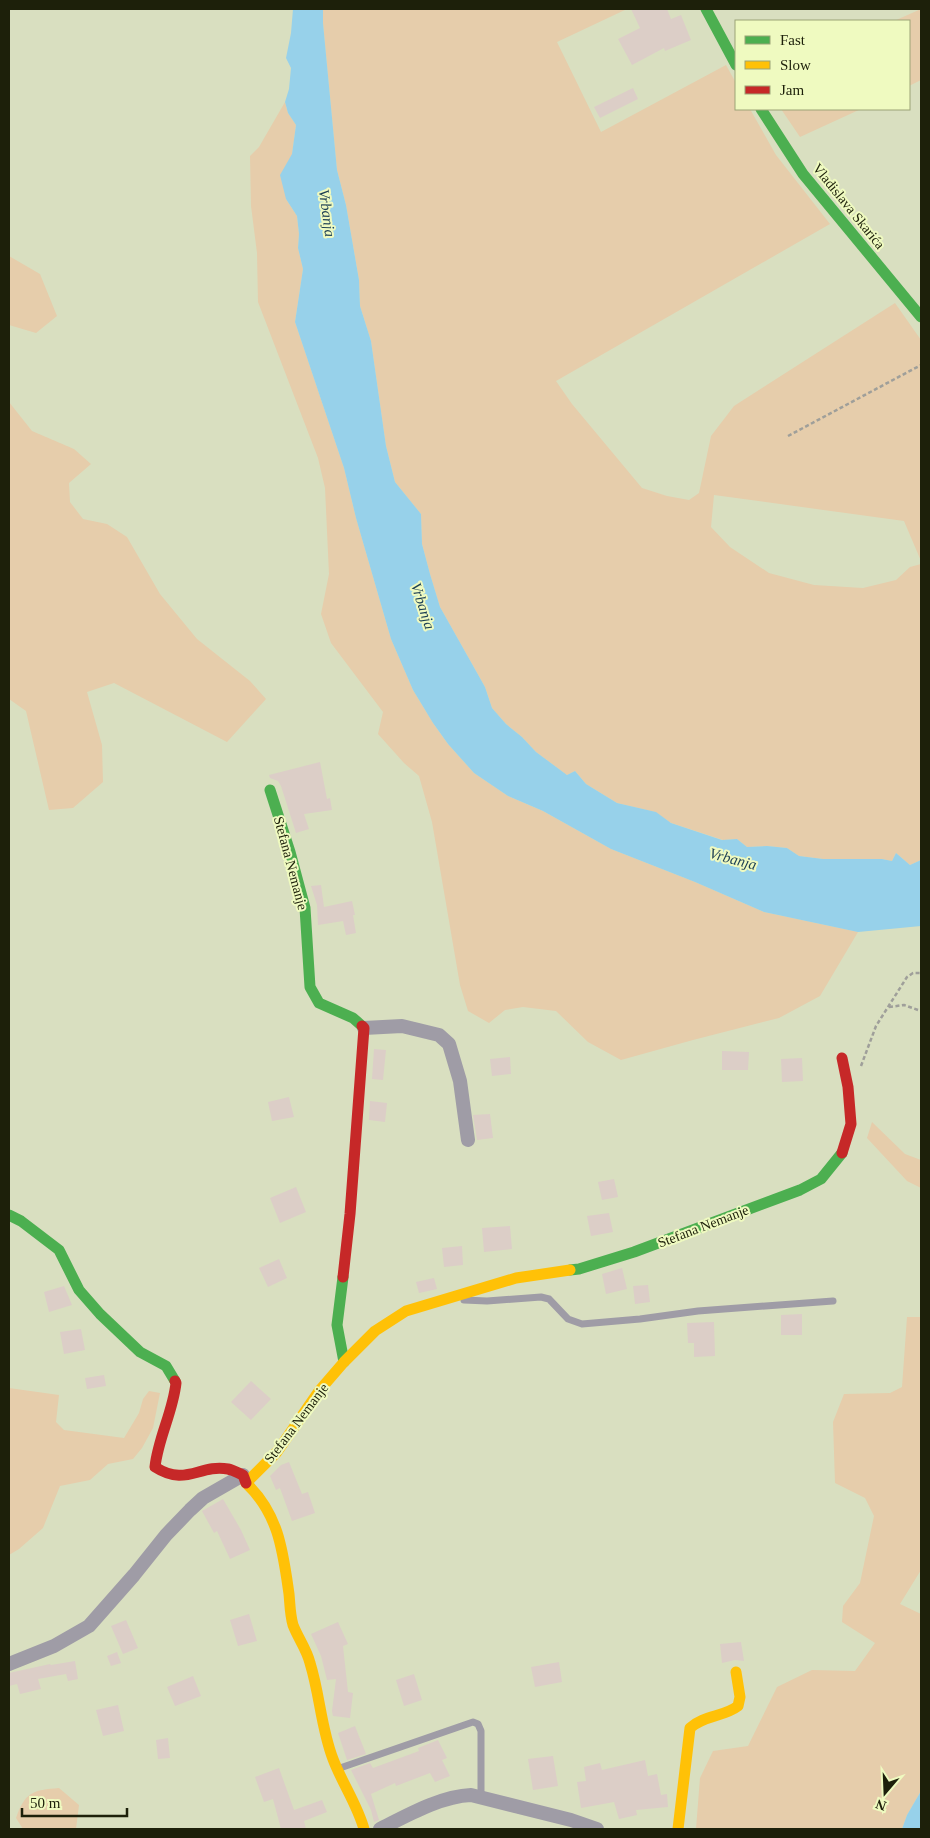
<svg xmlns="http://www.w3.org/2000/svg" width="930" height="1838" font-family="'Times New Roman',serif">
  <rect width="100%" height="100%" fill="#d9dfc0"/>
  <!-- green -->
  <path fill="#e6cdab" d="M323,9H627L557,42L601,132L726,65L736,83V109H750L776,155L830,224L556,381L572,404L642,488L667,496L689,500L699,493L711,436L734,406L895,303L921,340V561L904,521L714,495L711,527L730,547L769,573L814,585L863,588L896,580L910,567L921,564V860L910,865L896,853L892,861L882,859H823L799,856L787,848L767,846L747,847L737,839L723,840L671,823L655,812L617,803L586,784L575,771L567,775L536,752L522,737L506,724L492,708L485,687L440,607L430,574L422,544L421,514L395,482L386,446L371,341L360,306L359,280L346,205L337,170L323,23Z
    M921,9V80L909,86V21H894Z
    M285,102L288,113L296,125L286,199L297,216L299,234L298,248L303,269L295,322L344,468L356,518L391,639L413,690L433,723L448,744L474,773L508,796L543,811L611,849L695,882L764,912L858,932L820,996L779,1018L693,1040L621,1060L588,1042L556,1011L523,1007L505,1010L489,1023L468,1011L460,985L432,822L419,776L404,763L378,734L383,712L331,643L321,614L329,574L325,488L318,458L258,302L257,253L251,206L250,156L259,147Z
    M781,109H861L800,137Z
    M9,256L40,274L57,316L36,333L9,325Z
    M9,402L32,431L74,449L91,464L69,483L70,502L83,519L107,524L127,537L160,594L197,639L250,681L266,699L227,742L114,683L87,692L102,745L103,782L73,808L49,810L26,711L9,699Z
    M872,1122L905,1154L921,1160V1188L907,1181L867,1138Z
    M907,1317H921V1570L900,1604L921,1614V1791L907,1815L902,1829H696L700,1778L713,1751L748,1746L777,1687L812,1670L855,1671L875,1643L842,1622L843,1606L860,1583L874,1516L865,1498L835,1483L833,1422L844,1394L890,1393L902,1387Z
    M9,1388L59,1395L56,1422L64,1430L124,1438L139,1413L143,1399L149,1391L160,1393L153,1428L142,1448L133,1459L108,1464L90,1480L60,1486L43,1528L19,1549L9,1555Z
    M59,1788L79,1805L76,1829H23L16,1818C25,1792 33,1790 59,1788Z"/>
  <!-- water -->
  <path fill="#97d1ea" d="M293,9H323V23L337,170L346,205L359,280L360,306L371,341L386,446L395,482L421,514L422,544L430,574L440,607L485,687L492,708L506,724L522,737L536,752L567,775L575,771L586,784L617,803L656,812L671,823L722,840L737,839L747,847L767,846L787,848L799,856L823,859H882L892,861L896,853L910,865L921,860V926L858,932L764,912L695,882L611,849L543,811L508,796L474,773L448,744L433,723L413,690L391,639L356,518L344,468L295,322L303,269L298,248L299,234L297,216L286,199L280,175L292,154L296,125L288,113L285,102L289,89L291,68L286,58L291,33Z
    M921,1791V1829H902L907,1815Z"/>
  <!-- building -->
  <path fill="#dccec7" d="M631,9H667L671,19L681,15L691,40L665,51L664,48L632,65L618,39L640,28Z
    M633,88L638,99L600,118L594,107Z
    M320,762L327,799L330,798L332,810L304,814L309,829L296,833L281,786L278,781L270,778L269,775Z
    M321,885L324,907L352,901L355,915H353L356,933L346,935L343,921L318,925L317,905L311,886Z
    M374,1049L386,1050L383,1080L372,1079Z
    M722,1051L749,1052L748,1070H722Z
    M510,1057L511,1074L492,1076L490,1059Z
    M802,1058L803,1081L782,1082L781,1059Z
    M289,1097L294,1117L272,1121L268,1102Z
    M370,1101L387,1103L385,1122L369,1120Z
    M490,1114L493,1138L477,1140L473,1115Z
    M614,1179L618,1197L602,1200L598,1182Z
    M296,1187L306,1212L280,1223L270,1198Z
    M609,1213L613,1232L591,1236L587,1216Z
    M510,1226L512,1249L484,1252L482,1228Z
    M462,1246L463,1265L444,1267L442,1248Z
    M279,1259L287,1278L268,1287L259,1268Z
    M622,1268L627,1289L606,1294L602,1274Z
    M434,1278L437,1289L419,1293L416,1282Z
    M648,1285L650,1302L635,1304L633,1286Z
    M64,1286L72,1305L49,1312L44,1292Z
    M802,1314V1335H781V1315Z
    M714,1322L715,1356L694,1357V1343H688L687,1323Z
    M81,1329L85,1350L64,1354L60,1332Z
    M104,1375L106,1386L87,1389L85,1378Z
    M251,1381L271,1399L251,1420L231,1402Z
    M289,1462L302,1494L308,1492L315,1513L292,1521L280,1488L276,1490L270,1476L281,1465Z
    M223,1499L241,1530L250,1550L230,1559L217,1531L214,1533L202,1511Z
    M249,1614L257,1641L238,1646L230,1620Z
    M126,1620L138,1648L123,1654L111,1626Z
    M338,1622L348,1644L343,1646L348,1692L353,1693L350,1718L333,1716L332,1711L336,1679L327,1680L321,1656L311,1634Z
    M741,1642L744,1661L735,1660L722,1663L720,1644Z
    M117,1652L121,1663L111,1666L107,1656Z
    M75,1661L78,1679L68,1681L66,1674L38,1679L41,1689L20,1694L17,1684L9,1686V1673L50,1664L51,1665Z
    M559,1662L562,1682L535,1687L531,1667Z
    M414,1674L422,1700L404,1706L396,1680Z
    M193,1676L201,1696L175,1706L167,1687Z
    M118,1705L124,1731L103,1736L96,1710Z
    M355,1726L366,1754L347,1760L338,1733Z
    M168,1738L170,1758L158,1759L156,1740Z
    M438,1740L447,1758L442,1760L450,1776L435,1782L430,1773L396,1786L395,1783L371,1794L379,1820L374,1822L371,1810L351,1770L370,1763L373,1768L419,1751L418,1748Z
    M553,1756L558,1786L533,1790L528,1759Z
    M645,1760L648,1776L657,1774L661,1795L667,1794L668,1807L636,1810L637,1815L619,1819L614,1802L581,1808L577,1782L586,1781L584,1767L600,1763L602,1770Z
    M279,1768L294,1810L322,1800L327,1812L304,1821L306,1829H281L273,1799L264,1802L255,1777Z"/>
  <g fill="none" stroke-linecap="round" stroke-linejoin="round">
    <!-- path -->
    <path stroke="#9f9f9a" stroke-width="2.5" stroke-dasharray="4 2.5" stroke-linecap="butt" d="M788,436L921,365
      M889,1007L904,1005L921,1011
      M861,1066L876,1026L907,977L913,973H921"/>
    <!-- lane -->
    <path stroke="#9f9ca6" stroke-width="7" d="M464,1300L487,1301L541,1297L549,1299L568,1319L582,1324L640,1319L698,1311L833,1301
      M340,1768L473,1722L478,1724L481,1731V1796"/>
    <!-- street -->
    <path stroke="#9f9ca6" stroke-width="14" d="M364,1028L402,1026L439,1035L449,1044L460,1081L468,1140
      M9,1664L54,1646L89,1626L134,1575L166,1535L190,1510L203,1498L243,1475
      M380,1829C406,1816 441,1796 471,1795L571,1820L597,1829"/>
    <!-- fast -->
    <path stroke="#4caf50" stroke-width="11" d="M706,9L736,65
      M761,109L803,174L921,317
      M270,790L290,852L305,908L310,987L319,1003L353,1018L362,1026
      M9,1215L21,1221L59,1250L79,1290L100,1314L140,1352L166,1366L175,1381
      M570,1270L579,1269L634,1252L800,1190L821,1179L842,1153
      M343,1277L337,1325L344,1362"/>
    <!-- slow -->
    <path stroke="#ffc107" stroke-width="11" d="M246,1483C279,1514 283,1552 289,1594C290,1604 290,1615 293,1625C298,1638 307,1650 310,1663C320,1695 321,1728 333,1759C342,1783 357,1804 364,1829
      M246,1483L277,1452L319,1391L344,1362L375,1331L406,1311L516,1278L570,1270
      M678,1829L690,1728C704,1715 724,1717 738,1706L740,1697L736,1672"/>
    <!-- jam -->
    <path stroke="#c62828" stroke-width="11" d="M842,1058L848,1087L851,1124L842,1153
      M343,1277L350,1214L364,1028L362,1026
      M175,1381L176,1383C173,1412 158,1438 155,1467C186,1487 199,1464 228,1469C233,1470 238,1473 243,1475L246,1483"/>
  </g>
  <g text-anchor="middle" stroke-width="4" stroke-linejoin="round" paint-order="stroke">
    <!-- street labels -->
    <g font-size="14" fill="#1d200a" stroke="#effac0">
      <text transform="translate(849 206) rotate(51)" y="5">Vladislava Skarića</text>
      <text transform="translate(291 863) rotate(75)" y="5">Stefana Nemanje</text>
      <text transform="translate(703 1226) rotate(-21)" y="5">Stefana Nemanje</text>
      <text transform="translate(296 1423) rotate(-53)" y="5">Stefana Nemanje</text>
    </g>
    <!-- water labels -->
    <g font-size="15" font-style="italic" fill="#1b3e53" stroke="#effac0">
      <text transform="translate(327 213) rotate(82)" y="5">Vrbanja</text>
      <text transform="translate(423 606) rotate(72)" y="5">Vrbanja</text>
      <text transform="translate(733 859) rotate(15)" y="5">Vrbanja</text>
    </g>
  </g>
  <!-- border -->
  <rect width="930" height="1838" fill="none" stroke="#1d200a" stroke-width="20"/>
  <!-- legend -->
  <rect x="735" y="20" width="175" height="90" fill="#effac0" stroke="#9ba377"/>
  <rect x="745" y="36" width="25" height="8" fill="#4caf50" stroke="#9ba377"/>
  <text x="780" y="45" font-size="15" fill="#1d200a">Fast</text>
  <rect x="745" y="61" width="25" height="8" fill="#ffc107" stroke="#9ba377"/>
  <text x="780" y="70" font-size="15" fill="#1d200a">Slow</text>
  <rect x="745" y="86" width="25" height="8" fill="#c62828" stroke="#9ba377"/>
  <text x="780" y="95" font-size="15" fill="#1d200a">Jam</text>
  <!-- north arrow -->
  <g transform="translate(885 1793) rotate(199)" stroke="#effac0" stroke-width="4" paint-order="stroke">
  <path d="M0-4L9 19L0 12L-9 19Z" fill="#1d200a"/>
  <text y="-8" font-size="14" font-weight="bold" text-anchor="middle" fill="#1d200a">N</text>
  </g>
  <!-- scale -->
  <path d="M22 1808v8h105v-8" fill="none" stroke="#1d200a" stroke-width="2.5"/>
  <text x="30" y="1808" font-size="15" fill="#1d200a" stroke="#effac0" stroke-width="4" paint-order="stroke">50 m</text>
</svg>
